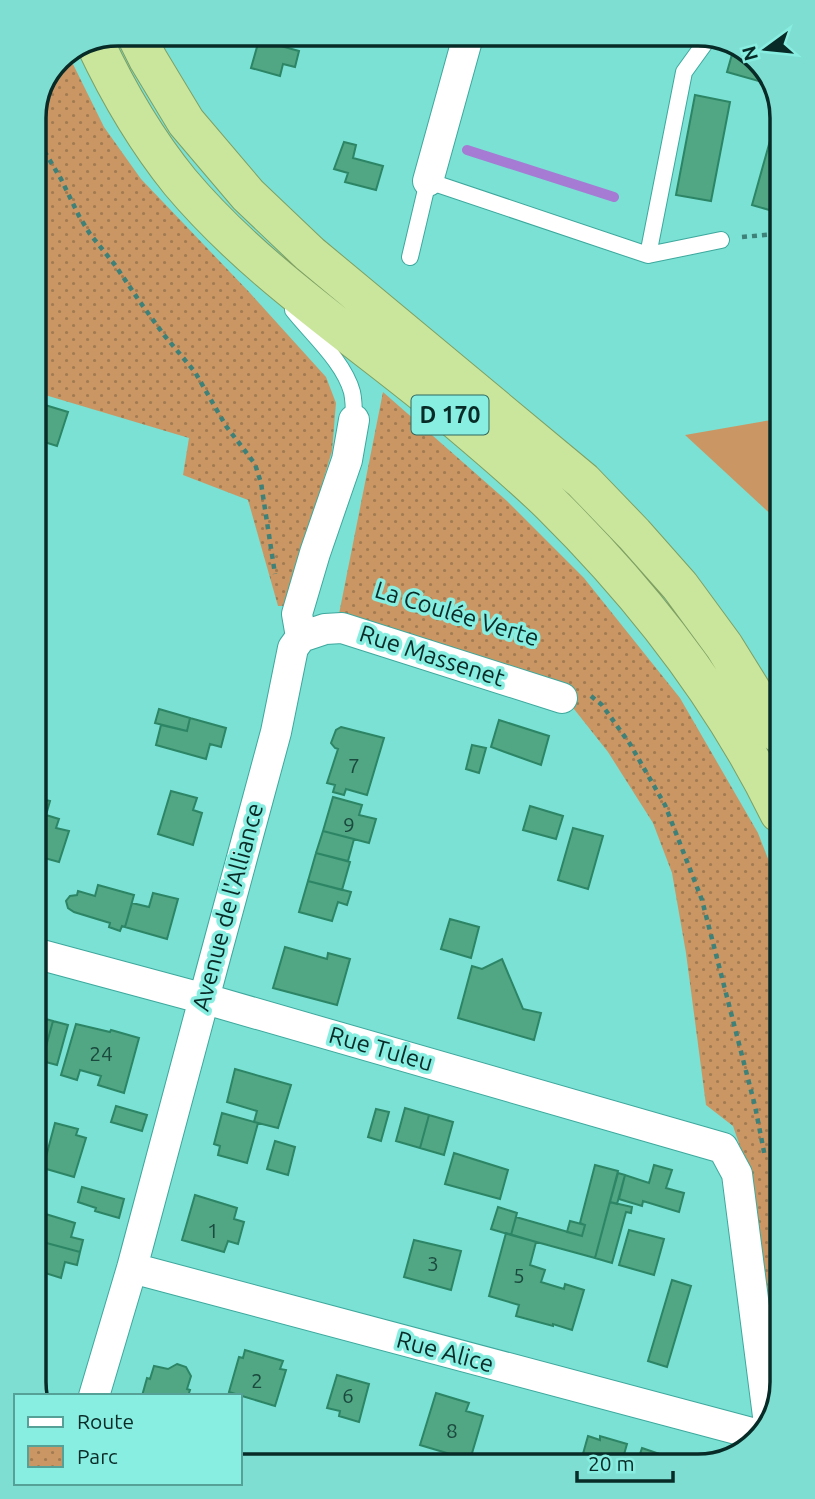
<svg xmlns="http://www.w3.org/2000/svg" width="815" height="1499" font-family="Ubuntu,sans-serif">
  <defs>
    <pattern id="park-dots" width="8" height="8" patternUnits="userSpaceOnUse" patternTransform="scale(1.75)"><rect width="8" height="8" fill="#ca9764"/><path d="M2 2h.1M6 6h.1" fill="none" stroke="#a27b52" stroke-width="1.8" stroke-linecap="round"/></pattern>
  </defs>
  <rect width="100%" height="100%" fill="#7ae1d4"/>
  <!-- park -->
  <path fill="url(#park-dots)" d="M68,54L104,127L141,179L250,293L326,377L336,403L332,451L286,606H278L248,500L183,475L189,438L35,392L33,113L58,58Z
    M383,392L507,501L584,578L680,698L758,833L779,887L782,1386L778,1396L743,1155L733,1126L706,1105L686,953L672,873L653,823L608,752L555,685L524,670L339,614Z"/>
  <!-- garden -->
  <path fill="#ca9764" d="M777,419V520L685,435Z"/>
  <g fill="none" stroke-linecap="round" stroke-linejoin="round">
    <!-- stream -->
    <path stroke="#a67bd3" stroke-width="10" d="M467,150L614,197"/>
  </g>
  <!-- building -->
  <path fill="#51a684" stroke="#2c8565" stroke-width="2" d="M259,40L299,51L295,67L283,64L280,76L251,68Z
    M735,44L744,48L768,76L766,83L727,72Z
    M695,95L730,102L711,201L676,195Z
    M775,123L776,212L752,205Z
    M344,142L356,145L353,158L383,166L376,190L345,182L348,173L334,169Z
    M45,405L68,412L57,446L35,439Z
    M159,709L190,718L187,731L155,723Z
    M190,718L226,728L221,747L210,744L206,759L156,745L161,725L187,731Z
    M499,720L549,736L541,765L491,747Z
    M341,727L384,738L367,795L346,789L344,795L333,792L335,785L327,783L338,749L335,748L331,743L336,730Z
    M472,745L486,748L479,773L466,769Z
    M171,791L197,798L193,810L202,813L193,845L158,834Z
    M333,797L362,805L359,815L376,819L369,843L323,831Z
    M37,798L50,801L46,815L59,819L56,828L69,831L59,862L37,856Z
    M530,806L563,816L556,839L523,830Z
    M573,828L603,836L588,889L558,880Z
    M323,831L354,839L348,861L316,853Z
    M316,853L350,862L342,890L308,881Z
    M308,881L351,892L347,905L338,902L332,921L299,912Z
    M98,885L134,895L125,927L122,926L120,931L109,927L110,923L74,912L68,908L66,901L70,896L77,895L78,891L95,896Z
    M153,893L178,899L167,939L125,927L132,903L149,907Z
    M450,919L479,927L471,958L441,949Z
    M285,947L327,959L328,953L350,959L337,1005L273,988Z
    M502,959L523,1009L541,1013L534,1040L458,1018L472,966L482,969Z
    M38,1017L53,1021L42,1061L38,1060Z
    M53,1021L68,1025L57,1065L42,1061Z
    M76,1024L110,1032L111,1030L139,1038L124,1093L98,1085L101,1076L80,1070L77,1080L61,1075Z
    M235,1069L291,1085L278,1128L254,1122L257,1111L227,1102Z
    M116,1106L147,1115L142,1131L111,1122Z
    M405,1108L429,1115L420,1148L396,1141Z
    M376,1109L389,1112L381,1141L368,1137Z
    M222,1113L258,1123L247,1163L218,1155L220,1146L214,1144Z
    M429,1115L453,1122L444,1155L420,1148Z
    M55,1123L78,1129L76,1135L86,1138L74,1177L43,1168Z
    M275,1141L295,1147L288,1175L267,1169Z
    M454,1153L508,1170L500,1199L445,1184Z
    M595,1165L618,1171L595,1258L511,1235L516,1217L582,1236L585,1225L580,1223Z
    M654,1165L672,1170L666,1188L684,1193L679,1212L643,1201L642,1206L619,1199L625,1175L649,1183Z
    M618,1173L625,1175L617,1204L610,1202Z
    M82,1187L124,1199L119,1218L95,1211L96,1208L78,1202Z
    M195,1195L237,1208L234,1219L244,1222L238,1244L228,1241L224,1252L182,1240Z
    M610,1202L632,1207L631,1213L626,1212L612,1263L595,1258Z
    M498,1207L517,1213L511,1235L491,1229Z
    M39,1212L75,1223L71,1237L83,1240L80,1252L39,1241Z
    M570,1221L585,1225L582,1236L567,1232Z
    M629,1230L664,1239L654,1275L619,1265Z
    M506,1233L536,1242L530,1265L545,1270L541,1282L564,1289L565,1284L584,1290L572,1330L553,1324V1326L516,1316L519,1305L489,1296Z
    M414,1240L461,1251L451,1290L404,1277Z
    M39,1241L80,1252L77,1265L65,1262L61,1278L39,1271Z
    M672,1280L691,1286L667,1367L648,1361Z
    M245,1350L283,1361L280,1369L286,1370L275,1406L229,1392L239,1357L243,1358Z
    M177,1364L186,1367L191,1376L187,1389L190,1390L188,1396H142L147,1378L150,1379L154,1366L168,1369Z
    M337,1375L369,1384L359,1422L339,1416L340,1411L327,1408Z
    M436,1393L469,1403L466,1411L483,1416L470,1460L420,1445Z
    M588,1436L600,1440V1436L627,1444L623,1458L631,1460L581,1461Z
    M642,1448L677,1460H638Z"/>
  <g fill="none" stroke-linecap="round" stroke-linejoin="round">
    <!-- service casing -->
    <g stroke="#3da89d" stroke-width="18">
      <path id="service" d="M648,255L684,72L710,36
        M410,257L428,181L648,255L721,240
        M293,310C312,334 344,362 352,392C354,401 354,411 354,420"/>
    </g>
    <!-- minor casing -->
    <g stroke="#3da89d" stroke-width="32">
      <path id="minor" d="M428,181L469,33
        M301,637L325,629L342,628L562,698
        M38,954L216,1002L723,1148L737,1174L769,1424
        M132,1268L759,1435
        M94,1396L132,1268L213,965L276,732L293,648L301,637L297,614L315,553L347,460L354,420"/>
    </g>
    <!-- trunk casing -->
    <g stroke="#7ea063" stroke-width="40">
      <path id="trunk" d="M135,33L148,59L186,122L248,195L310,254L583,481L634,534L680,586L724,646L778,733
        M95,43C118,92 146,140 180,182C259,276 364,342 456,420C488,447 521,475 551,504C642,594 723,698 779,813"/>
    </g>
    <!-- path -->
    <path stroke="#3e8179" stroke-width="4.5" stroke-dasharray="5 5" stroke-linecap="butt" d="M34,134L61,179L79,216L90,234L115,265L140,302L164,335L195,372L226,426L255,464L261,483L275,574
      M742,237L776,234
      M591,696L602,705L630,744L665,805L702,900L755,1106L765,1157"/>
    <!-- service -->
    <use href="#service" stroke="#fff" stroke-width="16"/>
    <!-- minor -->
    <use href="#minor" stroke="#fff" stroke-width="30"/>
    <!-- trunk -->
    <use href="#trunk" stroke="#cae69c" stroke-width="38"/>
  </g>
  <g text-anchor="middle" stroke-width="7" stroke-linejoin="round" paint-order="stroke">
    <!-- number labels -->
    <g font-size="21" fill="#1a4a3e">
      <text x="354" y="773">7</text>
      <text x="349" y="832">9</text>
      <text x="101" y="1061">24</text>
      <text x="213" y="1238">1</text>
      <text x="433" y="1271">3</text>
      <text x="519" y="1283">5</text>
      <text x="257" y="1388">2</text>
      <text x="348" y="1403">6</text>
      <text x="452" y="1438">8</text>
    </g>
    <!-- shield labels -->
    <rect fill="#88eee1" stroke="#2e665f" stroke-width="2" x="411.5" y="395.5" width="77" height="39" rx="5"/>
    <g font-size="23" font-weight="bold" fill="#082b27">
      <text x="450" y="423">D 170</text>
    </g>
    <!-- street labels -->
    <g font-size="24" fill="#082b27" stroke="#88eee1">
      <text transform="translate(457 614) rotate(17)" y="8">La Coulée Verte</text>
      <text transform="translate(432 656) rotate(18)" y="8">Rue Massenet</text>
      <text transform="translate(228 907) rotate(-75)" y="8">Avenue de l'Alliance</text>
      <text transform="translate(381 1049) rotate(16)" y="8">Rue Tuleu</text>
      <text transform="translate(445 1352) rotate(15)" y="8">Rue Alice</text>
    </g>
  </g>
  <!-- crop -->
  <path d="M0 0H815V1499H0ZM118 46H698A72 72 0 0 1 770 118V1382A72 72 0 0 1 698 1454H118A72 72 0 0 1 46 1382V118A72 72 0 0 1 118 46Z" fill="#7eded2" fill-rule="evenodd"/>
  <path fill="none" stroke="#082b27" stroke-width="3.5" d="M118 46H698A72 72 0 0 1 770 118V1382A72 72 0 0 1 698 1454H118A72 72 0 0 1 46 1382V118A72 72 0 0 1 118 46Z"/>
  <!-- legend -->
  <rect x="14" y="1394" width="228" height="91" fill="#88eee1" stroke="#55a097" stroke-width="2"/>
  <rect x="28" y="1417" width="35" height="10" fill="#ffffff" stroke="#55a097" stroke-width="2"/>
  <text x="77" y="1429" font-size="21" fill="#082b27">Route</text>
  <rect x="28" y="1446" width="35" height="21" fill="url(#park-dots)" stroke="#55a097" stroke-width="2"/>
  <text x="77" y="1464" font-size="21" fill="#082b27">Parc</text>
  <!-- north arrow -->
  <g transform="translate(766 49) rotate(255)" stroke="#88eee1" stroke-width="5" paint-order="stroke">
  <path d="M0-5L12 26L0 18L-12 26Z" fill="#082b27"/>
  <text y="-10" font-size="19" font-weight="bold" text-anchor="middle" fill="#082b27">N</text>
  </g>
  <!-- scale -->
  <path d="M577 1471v10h96v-10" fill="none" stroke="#082b27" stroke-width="3.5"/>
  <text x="588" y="1471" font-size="21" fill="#082b27" stroke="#88eee1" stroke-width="5" paint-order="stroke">20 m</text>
</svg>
